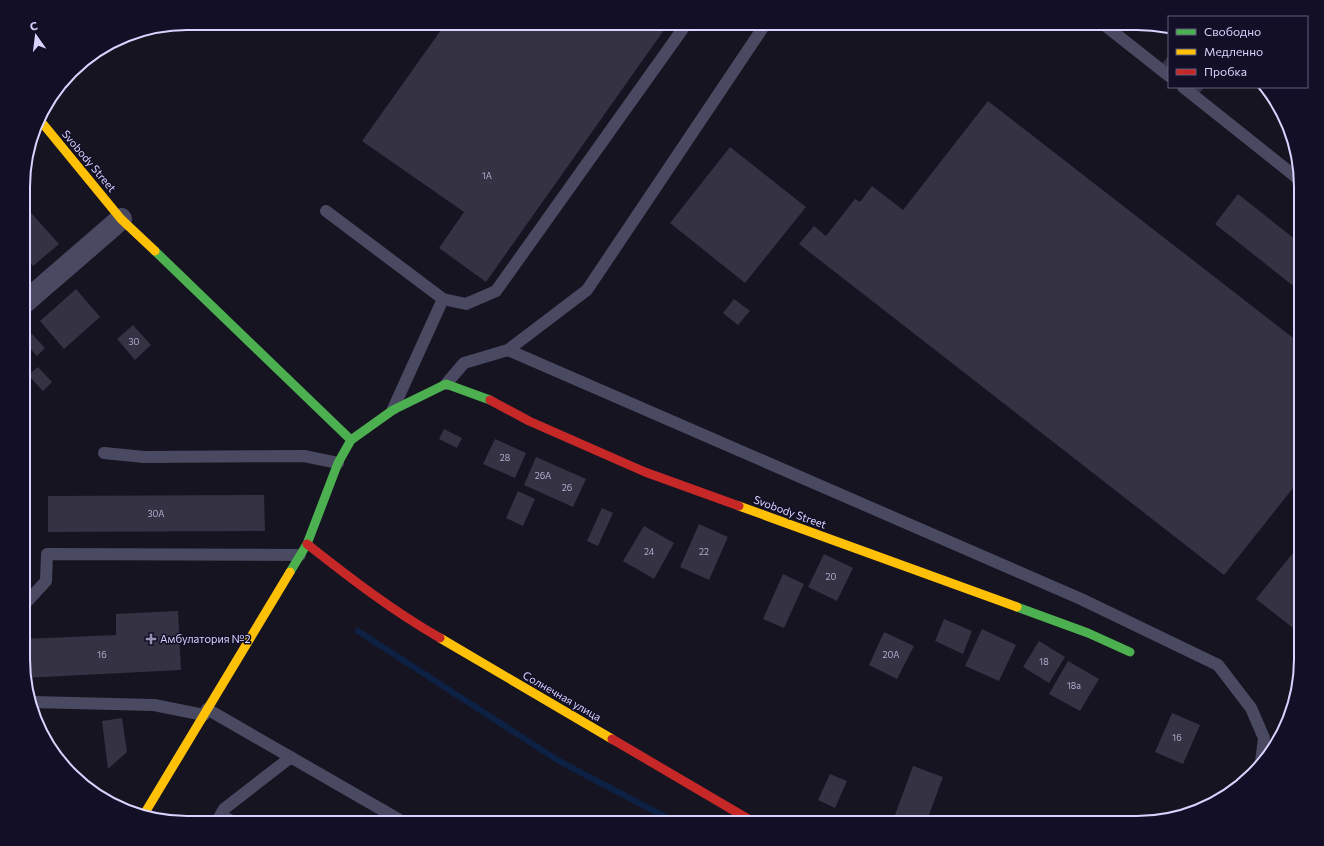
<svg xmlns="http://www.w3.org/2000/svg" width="1324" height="846" font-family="Commissioner,sans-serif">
  <rect width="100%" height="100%" fill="#161421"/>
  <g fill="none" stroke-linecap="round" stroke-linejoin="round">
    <!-- stream -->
    <path stroke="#0d2144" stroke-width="6" d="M358,631L559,761L677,823"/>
  </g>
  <!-- building -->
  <path fill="#343243" d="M446,23H669L486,282L439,248L464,212L362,141Z
    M1169,55V71L1161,65Z
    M1190,87H1204L1199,94Z
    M988,101L1301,344V478L1224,575L799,244L814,226L826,236L855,199L860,202L872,186L903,210Z
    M730,147L806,207L745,283L670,223Z
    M1238,194L1301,244V292L1215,224Z
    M24,205L59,244L33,266L24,256Z
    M76,289L100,317L64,349L40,321Z
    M734,299L750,311L738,325L723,313Z
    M133,325L151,345L135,360L117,339Z
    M32,334L45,348L37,356L24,342V341Z
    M38,367L52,382L43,391L28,375Z
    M24,390L30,397L24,403Z
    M444,429L462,438L457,448L439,439Z
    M495,439L526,453L515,478L483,464Z
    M536,457L586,479L573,507L524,485Z
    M518,491L535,499L523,526L506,518Z
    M264,495L265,531L48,532V496Z
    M602,508L613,513L598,546L587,541Z
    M699,524L728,537L709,580L680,567Z
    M644,526L674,543L654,579L623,561Z
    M1301,543V634L1256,599Z
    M824,554L853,568L837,601L808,587Z
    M783,574L804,584L784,628L763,619Z
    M178,611L181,670L24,678V639L116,635V614Z
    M944,619L972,631L963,654L935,641Z
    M982,629L1016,645L999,681L965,666Z
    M884,632L914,646L897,679L869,665Z
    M1039,641L1065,657L1049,683L1023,667Z
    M1068,661L1099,679L1080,711L1049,694Z
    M1172,713L1200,725L1183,764L1155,752Z
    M122,718L127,752L108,769L102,721Z
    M913,766L943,777L926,823H916L895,815Z
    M830,774L847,781L835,808L818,800Z"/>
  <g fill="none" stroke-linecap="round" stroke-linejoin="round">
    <!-- lane -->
    <path stroke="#4a4962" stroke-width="12" d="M1102,23L1169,76
      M1183,87L1301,181
      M326,211L443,299L466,304L496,291L687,23
      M508,350L1081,599L1218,665L1251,708L1264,738L1261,762
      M446,384L464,363L508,350L587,290L766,23
      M393,409L443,299
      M104,453L144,457L304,456L338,463
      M24,605L46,581L47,554L300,555
      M32,702L154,705L204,715
      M207,709L405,823
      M221,815L235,823
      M216,823L224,809L291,757"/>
    <!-- street -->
    <path stroke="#4a4962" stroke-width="22" d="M24,303L121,219"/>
    <!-- fast -->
    <path stroke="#4caf50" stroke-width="9" d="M155,251L351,440
      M290,572L307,544L338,463L351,440L393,410L446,384L490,400
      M1017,607L1088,633L1130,652"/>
    <!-- slow -->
    <path stroke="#ffc107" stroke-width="9" d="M39,119L121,219L155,251
      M739,506L1017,607
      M440,638L612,739
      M143,816L290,572"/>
    <!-- jam -->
    <path stroke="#c62828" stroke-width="9" d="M490,400L529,421L645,472L739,506
      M307,544C350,578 393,611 440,638
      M612,739L755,823"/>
  </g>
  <!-- markers -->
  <path fill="#9591b1" stroke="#130f26" stroke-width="1.5" d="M149 633h4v4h4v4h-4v4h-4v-4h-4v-4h4z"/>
  <g text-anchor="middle" stroke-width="3" stroke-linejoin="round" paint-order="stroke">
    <!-- number labels -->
    <g font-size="9" fill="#b0acd0">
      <text x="487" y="179">1А</text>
      <text x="134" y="345">30</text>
      <text x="505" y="461">28</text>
      <text x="543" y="479">26А</text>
      <text x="567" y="491">26</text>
      <text x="156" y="517">30А</text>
      <text x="649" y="555">24</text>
      <text x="704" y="555">22</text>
      <text x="831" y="580">20</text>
      <text x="102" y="658">16</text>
      <text x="891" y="658">20А</text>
      <text x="1044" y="665">18</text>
      <text x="1074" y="689">18a</text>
      <text x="1177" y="741">16</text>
    </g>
    <!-- street labels -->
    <g font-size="11" fill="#d9d4ff" stroke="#130f26">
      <text transform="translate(89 161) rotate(50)" y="4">Svobody Street</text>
      <text transform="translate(790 512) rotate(20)" y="4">Svobody Street</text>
      <text transform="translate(562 696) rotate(30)" y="4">Солнечная улица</text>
    </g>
    <!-- poi labels -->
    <g font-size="11" fill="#d9d4ff" stroke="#130f26" text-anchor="start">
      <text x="160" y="643">Амбулатория №2</text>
    </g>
  </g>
  <!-- crop -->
  <path d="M0 0H1324V846H0ZM187 30H1137A157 157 0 0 1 1294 187V659A157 157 0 0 1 1137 816H187A157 157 0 0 1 30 659V187A157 157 0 0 1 187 30Z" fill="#130f26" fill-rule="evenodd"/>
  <path fill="none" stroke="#d9d4ff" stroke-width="2" d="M187 30H1137A157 157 0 0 1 1294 187V659A157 157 0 0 1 1137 816H187A157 157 0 0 1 30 659V187A157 157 0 0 1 187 30Z"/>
  <!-- legend -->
  <rect x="1168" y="16" width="140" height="72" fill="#130f26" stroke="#625e7d"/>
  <rect x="1176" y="29" width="20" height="6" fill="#4caf50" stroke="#625e7d"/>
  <text x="1204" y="36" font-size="12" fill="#d9d4ff">Свободно</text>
  <rect x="1176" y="49" width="20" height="6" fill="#ffc107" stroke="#625e7d"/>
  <text x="1204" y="56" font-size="12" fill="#d9d4ff">Медленно</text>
  <rect x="1176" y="69" width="20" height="6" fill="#c62828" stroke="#625e7d"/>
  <text x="1204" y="76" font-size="12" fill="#d9d4ff">Пробка</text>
  <!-- north arrow -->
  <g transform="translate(36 36) rotate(346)" stroke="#130f26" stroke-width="3" paint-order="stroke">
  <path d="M0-3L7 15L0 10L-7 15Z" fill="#d9d4ff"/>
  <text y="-6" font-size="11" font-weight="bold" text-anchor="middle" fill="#d9d4ff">С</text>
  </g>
</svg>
